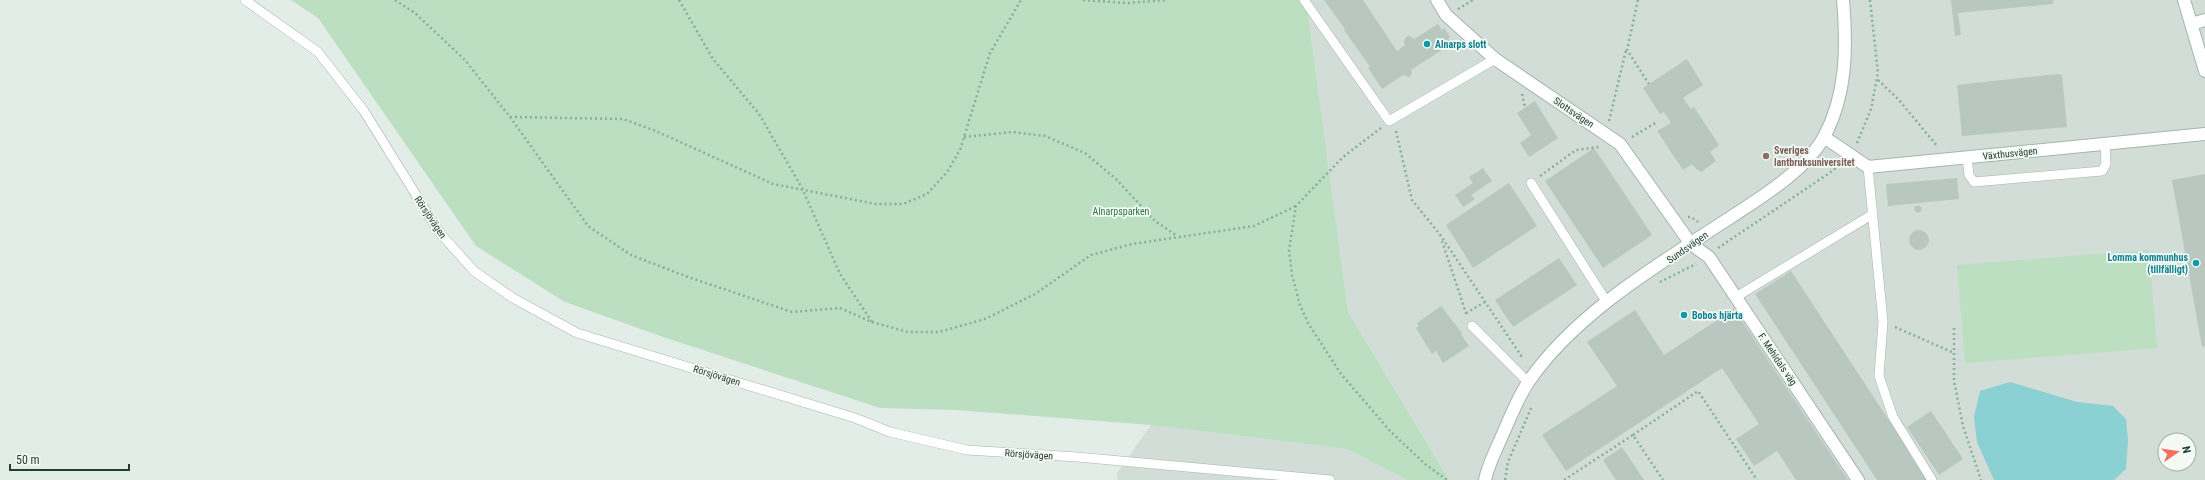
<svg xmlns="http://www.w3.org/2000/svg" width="2205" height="480" font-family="'Roboto Condensed',sans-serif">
  <rect width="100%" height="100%" fill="#e3ede7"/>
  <!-- built -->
  <path fill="#d1ddd6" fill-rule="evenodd" d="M1306,0H2205V480H1449L1348,312ZM2165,440H2189V464H2165Z
    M1151,425L1347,449L1408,480H1118L1117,473Z"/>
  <!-- green -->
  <path fill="#bcdec1" d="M291,0H1306L1348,312L1449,480H1408L1347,449L1151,425L956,410L880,408L666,338L565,302L476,246L318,18Z
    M2149,250L2157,348L1965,363L1957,265Z"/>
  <!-- water -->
  <path fill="#8bd0d2" d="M2010,382L2077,402L2113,406L2126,419L2128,441L2126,469L2114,480H1994L1977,442L1974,417L1980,391Z"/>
  <!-- building -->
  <path fill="#b8c8c0" d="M1324,0H1363L1397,51L1405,45L1404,41L1406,37L1410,36L1414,39L1438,24L1442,30L1444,28L1450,37L1448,38L1451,44L1411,70L1412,74L1409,77L1403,75L1382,89L1368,68L1370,67L1344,30L1345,29Z
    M1951,0H2053V4L1958,13L1961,35L1955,36Z
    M1687,59L1703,85L1683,98L1691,109L1694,107L1719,145L1710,152L1716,161L1701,172L1696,169L1692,164L1683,170L1657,131L1671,123L1664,112L1660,114L1643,88Z
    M2057,74L2062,75L2067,127L1962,136L1957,85Z
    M1535,101L1558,138L1529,157L1520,143L1531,135L1517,113Z
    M1594,148L1652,235L1603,268L1545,181Z
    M1483,168L1492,181L1471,195L1475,199L1463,207L1455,195L1473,183L1469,177Z
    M2205,174V346L2202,347L2172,180Z
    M1957,178L1959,199L1888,206L1886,184Z
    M1509,183L1537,226L1473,268L1446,225Z
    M1914.5 209a3.5 3.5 0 1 1 7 0a3.5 3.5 0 1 1-7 0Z
    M1909 240a10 10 0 1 1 20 0a10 10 0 1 1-20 0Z
    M1559,258L1577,285L1513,327L1495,300Z
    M1791,271L1928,480H1877L1755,294Z
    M1441,306L1462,333L1461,334L1469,346L1443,363L1436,351L1432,354L1416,328L1419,326L1417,323Z
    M1734,309L1848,480H1796L1777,451L1754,466L1736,439L1759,424L1722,368L1566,471L1542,435L1617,386L1587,342L1635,310L1664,355Z
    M1931,411L1963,459L1939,475L1907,427Z
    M1622,447L1644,480H1616L1603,460Z"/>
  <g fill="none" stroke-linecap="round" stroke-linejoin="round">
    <!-- lane casing -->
    <g stroke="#a5b5ae" stroke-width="10">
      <path id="lane" d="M245,0L318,52L364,111L439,232L474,271L513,298L577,333L855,418L890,432L967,450L1077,457L1330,480
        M1304,0L1389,121L1495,59
        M1967,157L1969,175L1974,182L2102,171L2106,164L2105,144
        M1868,167L1883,322L1879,376L1893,417L1932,480
        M1531,183L1606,301
        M1736,297L1873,214
        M1472,326L1528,382"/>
    </g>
    <!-- street casing -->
    <g stroke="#a5b5ae" stroke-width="14">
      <path id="street" d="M1437,0L1446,15L1495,59L1620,144L1691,244L1709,257L1858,480
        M2184,0L2205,71
        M2191,24L2205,20
        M1824,137L1868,167L2205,134
        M1485,480C1488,465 1496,450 1502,436C1510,418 1518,397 1529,381C1576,313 1659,264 1728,219C1760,198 1805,171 1824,137C1847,94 1847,47 1843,0"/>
    </g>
    <!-- path -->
    <path stroke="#83b19d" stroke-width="2.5" stroke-dasharray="2 3" stroke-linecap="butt" d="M395,0L415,13L465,60L510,117L588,226L631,255L688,277L792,312L840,308L872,322L908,332H939L985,319L1035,294L1091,255L1132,244L1254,226L1296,206
      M679,0L713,59L759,114L802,188L840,274L872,322
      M1083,0L1127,3L1167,0
      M1638,0L1627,50L1649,84
      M1458,9L1473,0
      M1878,80L1898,99L1938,147
      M1522,94L1525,107
      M510,117L623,119L656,131L773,184L876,204H903L927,194L947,172L960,150L990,53L1021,0
      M1609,121L1626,50
      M1381,128L1343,157L1296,206L1289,250L1292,275L1300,305L1308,323L1341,374L1391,432L1425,464L1447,480
      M1396,131L1412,200L1441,236L1522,357
      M964,137L1012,132L1045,136L1085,153L1116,179L1155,221L1177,236
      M1632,137L1657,122
      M1857,143L1871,109L1878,73L1870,0
      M1540,176L1576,150L1599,147
      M1688,217H1691L1698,222
      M1442,241L1467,316
      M1718,248L1828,174L1841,164
      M1660,282L1696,264
      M1466,313L1485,302
      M1895,327L1954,353
      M1954,328V381L1963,426L1981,480
      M1633,435L1698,391L1757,480
      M1505,480L1508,462L1532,406
      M1564,480L1633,435L1663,480"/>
    <!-- lane -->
    <use href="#lane" stroke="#fff" stroke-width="9"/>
    <!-- street -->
    <use href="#street" stroke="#fff" stroke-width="12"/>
  </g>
  <!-- markers -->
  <g fill="#0f9aa8" stroke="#f4f9f6" stroke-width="1.5">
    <circle cx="1427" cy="44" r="4"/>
    <circle cx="2196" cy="263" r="4"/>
    <circle cx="1684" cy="315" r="4"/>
  </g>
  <circle fill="#8d6e63" stroke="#f4f9f6" stroke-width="1.5" cx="1766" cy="156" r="4"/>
  <g text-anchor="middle" stroke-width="3.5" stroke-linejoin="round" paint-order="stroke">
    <!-- culture labels -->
    <g font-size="10" font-weight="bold" fill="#0d838f" stroke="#f4f9f6" text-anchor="start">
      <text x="1435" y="48">Alnarps slott</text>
      <text x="2188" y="261" text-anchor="end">Lomma kommunhus<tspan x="2188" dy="12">(tillfälligt)</tspan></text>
      <text x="1692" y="319">Bobos hjärta</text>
    </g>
    <!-- street labels -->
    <g font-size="10" fill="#223f34" stroke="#f4f9f6">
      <text transform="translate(1574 112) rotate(34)" y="4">Slottsvägen</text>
      <text transform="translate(2010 153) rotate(-6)" y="4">Växthusvägen</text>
      <text transform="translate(431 217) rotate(56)" y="4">Rörsjövägen</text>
      <text transform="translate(1687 247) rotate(-35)" y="4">Sundsvägen</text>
      <text transform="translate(1778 359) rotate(56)" y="4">F. Mehldals väg</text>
      <text transform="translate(717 375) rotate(17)" y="4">Rörsjövägen</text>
      <text transform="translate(1029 454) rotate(4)" y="4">Rörsjövägen</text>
    </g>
    <!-- education labels -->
    <g font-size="10" font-weight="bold" fill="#785e54" stroke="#f4f9f6" text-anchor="start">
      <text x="1774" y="154">Sveriges<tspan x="1774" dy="12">lantbruksuniversitet</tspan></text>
    </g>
    <!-- park labels -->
    <g font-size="10" fill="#2c7640" stroke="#f4f9f6">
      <text x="1121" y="215">Alnarpsparken</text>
    </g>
  </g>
  <!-- north arrow -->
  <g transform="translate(2177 452) rotate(77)"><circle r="19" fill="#f4f9f6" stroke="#a0afa8"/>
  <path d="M0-3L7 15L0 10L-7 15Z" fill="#f36f5c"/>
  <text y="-6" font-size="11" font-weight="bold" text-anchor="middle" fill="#223f34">N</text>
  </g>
  <!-- scale -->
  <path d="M10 464v6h119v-6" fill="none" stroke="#223f34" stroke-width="2"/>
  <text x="16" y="464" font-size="12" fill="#223f34" stroke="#f4f9f6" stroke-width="3" paint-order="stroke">50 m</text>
</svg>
